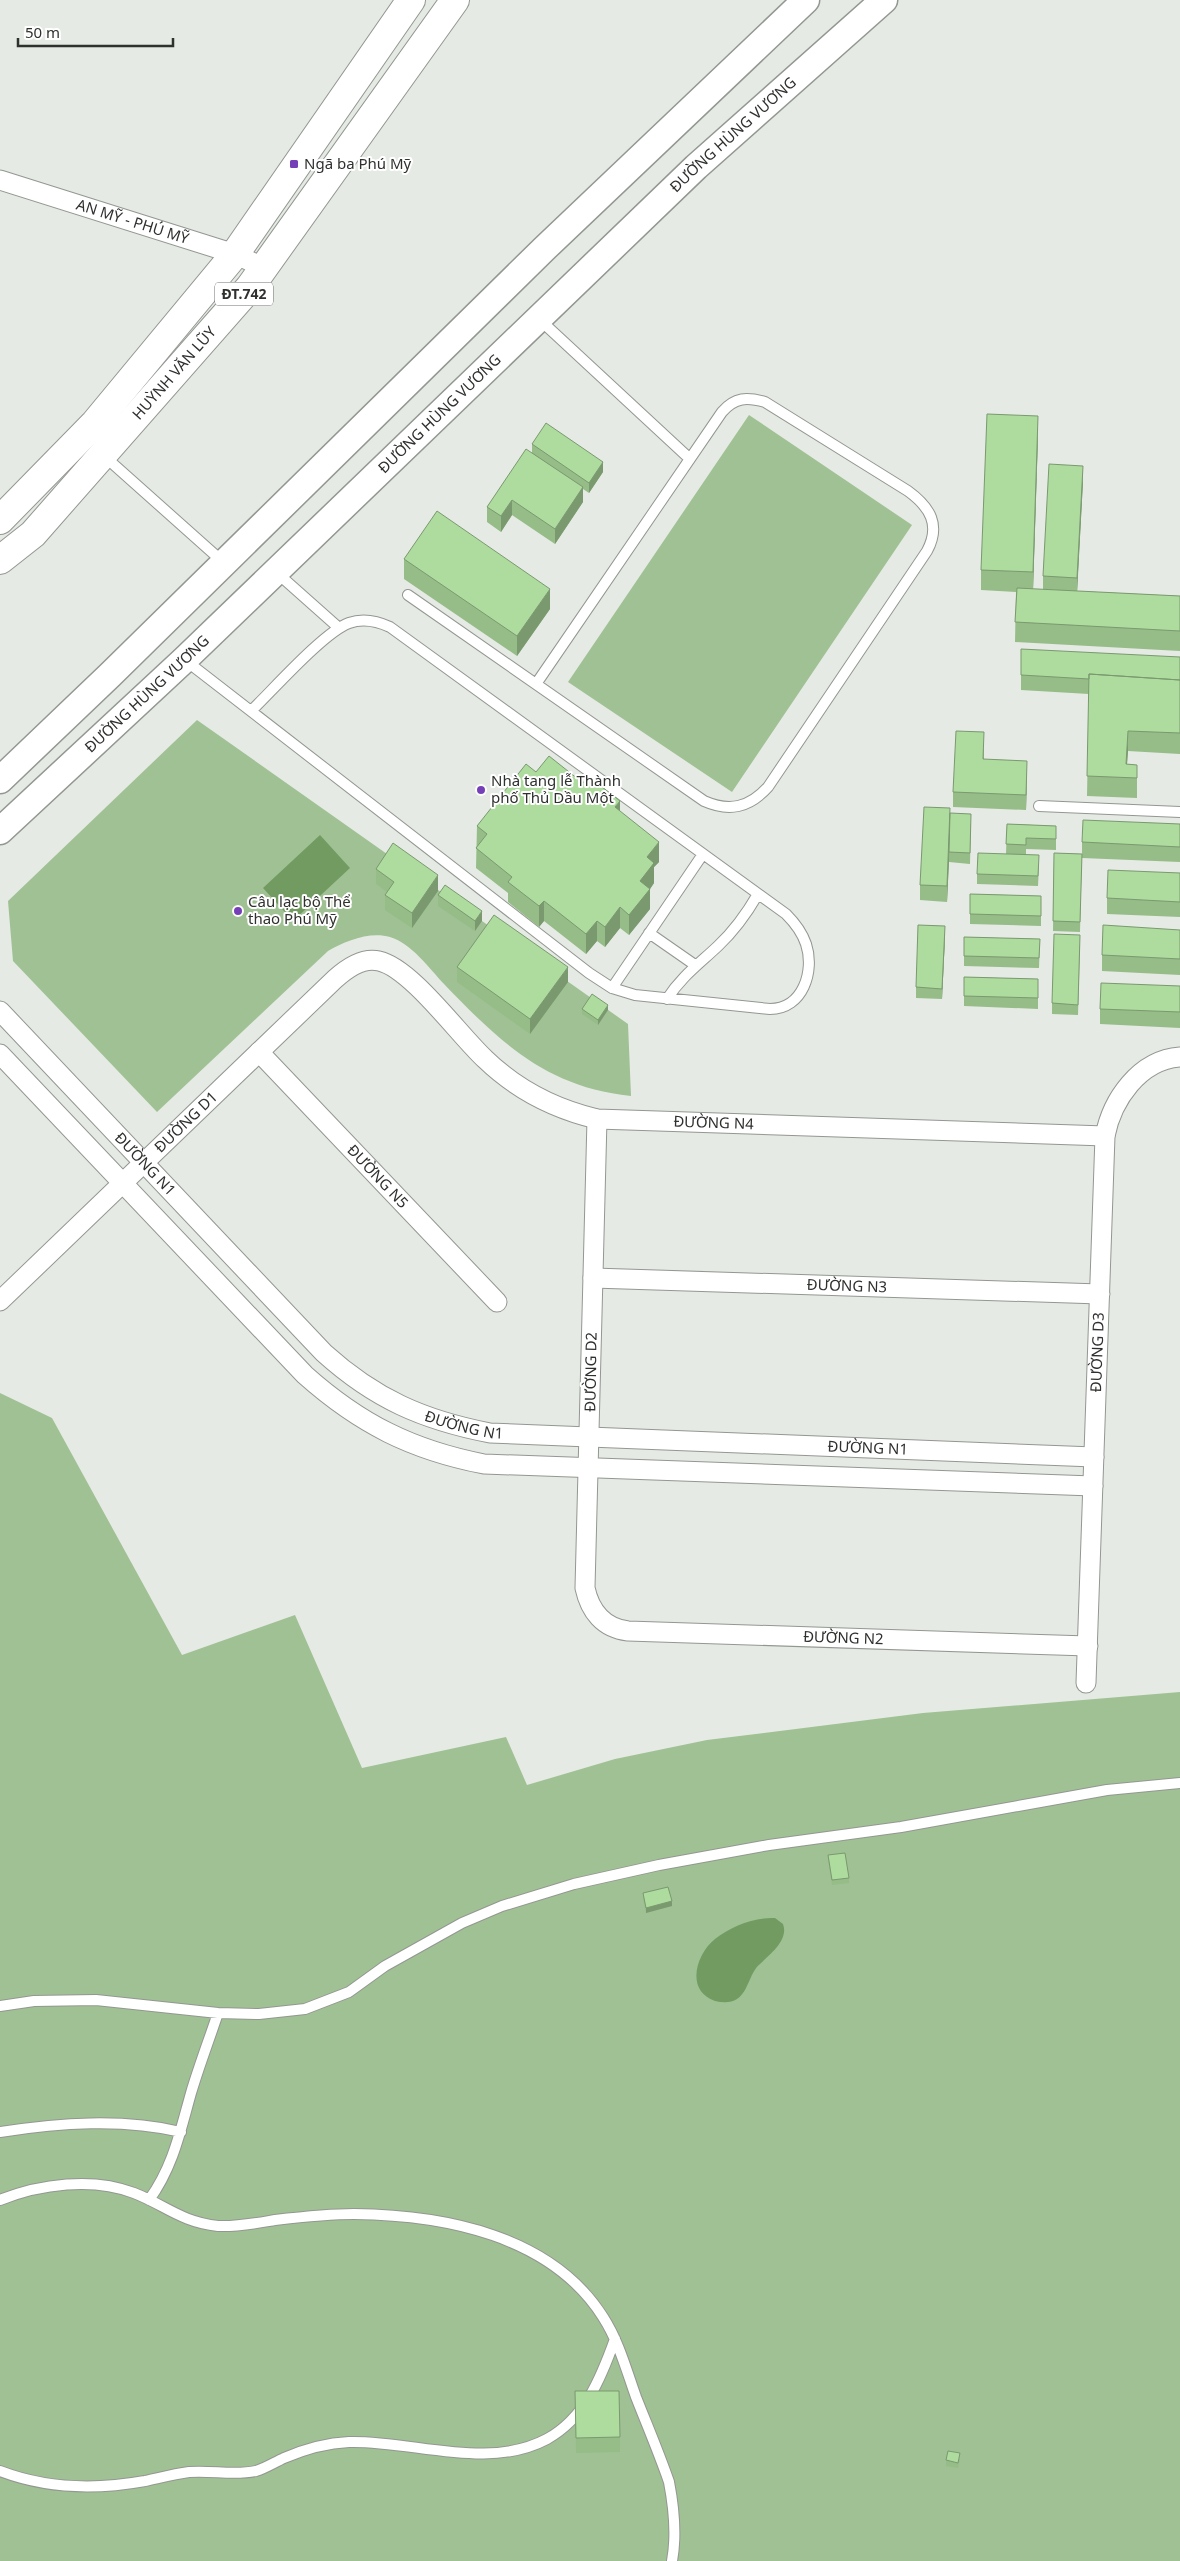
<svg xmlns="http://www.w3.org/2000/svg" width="1180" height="2561" font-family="'Noto Sans',sans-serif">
  <rect width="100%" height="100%" fill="#e5eae4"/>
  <!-- green -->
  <path fill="#a0c194" d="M749,415L912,525L732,792L568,682Z
    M197,720L628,1024L631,1096C546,1087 501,1043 444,984C429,968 412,944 390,937C370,931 345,941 328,951L157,1112L13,961L8,901Z
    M0,1393L52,1418L182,1655L295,1615L362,1768L506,1737L527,1785L615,1759L707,1740L923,1713L1180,1692V2561H0Z"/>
  <!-- water -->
  <path fill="#719b61" d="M320,835L350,868L293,921L263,888Z
    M775,1918L783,1924C789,1940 770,1954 760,1964C749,1973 749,1991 737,1999C731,2003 723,2003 715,2001C685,1991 696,1954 715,1939C731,1926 755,1917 775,1918Z"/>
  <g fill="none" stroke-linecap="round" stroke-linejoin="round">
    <!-- service casing -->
    <g stroke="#939791" stroke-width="12">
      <path id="service" d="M539,319L690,459
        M103,455L223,562
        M276,572L339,628
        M408,595L704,801C729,812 749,808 768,787L927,551C941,525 930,507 908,491L765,402C747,397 735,397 722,412L536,684
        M185,660L589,973L612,988L635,995L770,1009C803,1009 815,971 806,944C802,932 795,923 786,914L390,627C377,621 363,618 349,623C324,632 272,691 251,711
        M1039,806L1180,812
        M649,933L695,965
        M612,988L703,854
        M667,999C681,977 699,964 718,946C734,931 747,913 758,894
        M0,2006L34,2001L96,2000L218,2013L259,2014L305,2009L349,1992L385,1966L462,1923L502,1906L574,1884L659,1865L769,1845L901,1827L1107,1790L1180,1783
        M0,2132C59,2123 122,2118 181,2132
        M0,2200C40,2184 93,2177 134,2193C165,2205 181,2222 218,2226C237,2227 257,2223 275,2220C301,2217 327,2214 354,2214C444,2215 551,2235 603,2317C619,2342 626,2369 636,2397C647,2425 659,2453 669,2482C674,2508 677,2534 672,2561
        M149,2200C173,2167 180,2132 191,2093C199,2066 209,2040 218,2013
        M0,2471C47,2489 95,2490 145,2481C159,2478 174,2474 189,2472C212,2470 234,2476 256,2471C266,2468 275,2462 284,2458C305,2449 327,2443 349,2442C412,2440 487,2471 547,2439C585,2418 601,2378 615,2339"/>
    </g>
    <!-- minor casing -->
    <g stroke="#939791" stroke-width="21">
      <g id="minor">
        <path id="s1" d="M0,180L235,254L264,268"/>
        <path id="s2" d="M0,1011L324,1353C375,1399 423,1420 490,1433L1094,1457"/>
        <path id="s3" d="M259,1052L497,1302"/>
        <path d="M0,1054L305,1375C360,1424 412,1450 484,1464L1093,1486"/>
        <path id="s4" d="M597,1119L585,1588C590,1611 603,1628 628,1631L1088,1646"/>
        <path id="s5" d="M593,1278L1100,1294"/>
        <path id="s6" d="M0,1301L335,979C346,969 363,957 379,961C411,968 459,1035 485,1059C517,1090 555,1109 597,1119L1105,1136"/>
        <path id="s7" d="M1086,1683L1105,1136C1112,1100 1139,1060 1180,1057"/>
      </g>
    </g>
    <!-- secondary casing -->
    <g stroke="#939791" stroke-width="29">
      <g id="secondary">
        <path d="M0,780L110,675L545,248L806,0"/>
        <path id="s8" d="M0,831L184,660L696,167L884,0"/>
      </g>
    </g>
    <!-- primary casing -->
    <g stroke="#939791" stroke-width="30">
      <g id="primary">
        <path d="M0,520L95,423L235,254L411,0"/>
        <path id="s9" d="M0,560L33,534L250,287L455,0"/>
      </g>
    </g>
    <!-- service -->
    <use href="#service" stroke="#fff" stroke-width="10"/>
    <!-- minor -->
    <use href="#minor" stroke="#fff" stroke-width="19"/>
    <!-- secondary -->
    <use href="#secondary" stroke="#fff" stroke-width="26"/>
    <!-- primary -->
    <use href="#primary" stroke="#fff" stroke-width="28"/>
  </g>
  <!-- wall -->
  <path fill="#96bc88" d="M1038,436L1033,589L1043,590V576L1083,481L1077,591L1180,596V651L1015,642L1016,592L981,590V570Z
    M532,444L603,472L589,493L583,489V502L555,544L512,515L501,532L487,522V507L532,452Z
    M404,559L550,609L517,656L404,579Z
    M1180,657V754L1128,751L1127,764L1137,765V798L1087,796L1089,694L1021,690V675Z
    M984,748V759L1027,776L1026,810L953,807V792Z
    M536,772L620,811L659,862L654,867V883L650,889V909L629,935L620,928L605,947L597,941L586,954L544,921L539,927L508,902V893L476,868L477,826Z
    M950,813L971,824L970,864L949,862V861L947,902L920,900V885Z
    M1007,824L1056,826V850L1026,849V855L1039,865L1038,886L977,884V874L1006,854Z
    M1180,824V862L1082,858V842Z
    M1054,853L1082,854L1080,932L1053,931Z
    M376,869L438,891L412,928L385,910V895L387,892L376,884Z
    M1180,873V917L1107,914V898Z
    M970,894L1041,896V926L970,924Z
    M438,895L482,921L475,931L438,906Z
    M1180,930V975L1102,971V955Z
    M945,937L942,999L916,998V987Z
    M964,937L1040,939L1039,968L964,966Z
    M1080,945L1078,1015L1052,1014V1003Z
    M457,967L568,982L530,1034L457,982Z
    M964,977L1038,979V1009L964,1006Z
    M1180,986V1028L1100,1024V1009Z
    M582,1009L608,1010L598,1025L582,1014Z
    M828,1855L849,1878V1883L832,1885L828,1860Z
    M643,1893L672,1906L646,1913L643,1898Z
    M575,2391L620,2437V2452L576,2453Z
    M960,2459L958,2468L946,2466V2460Z"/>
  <!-- shaded-wall -->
  <path fill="#7a996f" d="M1038,416V436L1033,592V572Z
    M603,462V472L589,493V483Z
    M1083,466V481L1077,594V578Z
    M583,487V502L555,544V529Z
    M512,500V515L501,532V516Z
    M550,589V609L517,656V636Z
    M1128,731V751L1126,777V764Z
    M1027,761V776L1026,810V795Z
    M620,801V821L615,807Z
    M950,808L949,860L947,902V886Z
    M659,842V862L654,867V883L650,889V909L629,935V915L640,881L647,857Z
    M438,875V891L412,928V913Z
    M544,901V921L539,927V906Z
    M620,907V928L605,947V927Z
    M482,911V921L475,931V921Z
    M597,921V941L586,954V934Z
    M945,926V937L942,999V989Z
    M568,967V982L530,1034V1019Z
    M608,1005V1010L598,1025V1020Z
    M672,1901V1906L646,1913V1908Z"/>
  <!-- building -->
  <path fill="#aedb9e" stroke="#7a996f" d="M987,414L1038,416L1033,572L981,570Z
    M546,423L603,462L589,483L532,444Z
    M526,449L583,487L555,529L512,500L501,516L487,507Z
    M1049,464L1083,466L1077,578L1043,576Z
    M437,511L550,589L517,636L404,559Z
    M1017,588L1180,596V631L1015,622Z
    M1021,649L1180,657V680L1089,674V679L1021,675Z
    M1089,674L1180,680V733L1128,731L1126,764L1137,765V778L1087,776Z
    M956,731L984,732L983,759L1027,761L1026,795L953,792Z
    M549,756L583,783L588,776L620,801L615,807L659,842L647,857L654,863L640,881L650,889L629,915L620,907L605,927L597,921L586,934L544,901L539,906L508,882L512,877L476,848L487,834L477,826L526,764L536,772Z
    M924,807L950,808L947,886L920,885Z
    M950,813L971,814L970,853L949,852Z
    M1083,820L1180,824V847L1082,842Z
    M1007,824L1056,826V839L1026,838V845L1006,844Z
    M393,843L438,875L412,913L385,895L394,882L376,869Z
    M978,853L1039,855L1038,876L977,874Z
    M1054,853L1082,854L1080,922L1053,921Z
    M1108,870L1180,873V902L1107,898Z
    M445,885L482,911L475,921L438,895Z
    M970,894L1041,896V916L970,914Z
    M494,915L568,967L530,1019L457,967Z
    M918,925L945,926L942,989L916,987Z
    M1103,925L1180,930V959L1102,955Z
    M1054,934L1080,935L1078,1005L1052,1003Z
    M964,937L1040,939L1039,958L964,956Z
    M964,977L1038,979V998L964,996Z
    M1101,983L1180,986V1012L1100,1009Z
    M592,994L608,1005L598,1020L582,1009Z
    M845,1853L849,1878L832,1880L828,1855Z
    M668,1887L672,1901L646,1908L643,1893Z
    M575,2391H619L620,2437L576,2438Z
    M948,2451L960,2453L958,2463L946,2460Z"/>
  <!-- markers -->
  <g fill="#7540b7" stroke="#fff" stroke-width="2">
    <rect x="289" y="159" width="10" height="10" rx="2.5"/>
    <circle cx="481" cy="790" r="5"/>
    <circle cx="238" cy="911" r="5"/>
  </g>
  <g text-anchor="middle" stroke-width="4" stroke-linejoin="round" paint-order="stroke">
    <!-- shield labels -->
    <rect fill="#fff" stroke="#6d6f6d" stroke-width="1" x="215" y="282.5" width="58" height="23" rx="4"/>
    <g font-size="14" font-weight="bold" fill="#2f312e">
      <text x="244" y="299">ĐT.742</text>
    </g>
    <!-- street labels -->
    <g font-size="15" fill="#2f312e" stroke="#fff">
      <text dy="5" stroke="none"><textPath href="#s8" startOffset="1011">ĐƯỜNG HÙNG VƯƠNG</textPath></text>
      <text dy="5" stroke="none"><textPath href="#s1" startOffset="139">AN MỸ - PHÚ MỸ</textPath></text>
      <text dy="5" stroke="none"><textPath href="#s9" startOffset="256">HUỲNH VĂN LŨY</textPath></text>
      <text dy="5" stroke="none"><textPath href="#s8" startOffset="606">ĐƯỜNG HÙNG VƯƠNG</textPath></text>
      <text dy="5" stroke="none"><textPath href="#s8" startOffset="201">ĐƯỜNG HÙNG VƯƠNG</textPath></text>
      <text dy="5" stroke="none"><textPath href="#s6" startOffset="258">ĐƯỜNG D1</textPath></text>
      <text dy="5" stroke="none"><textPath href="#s6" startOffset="905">ĐƯỜNG N4</textPath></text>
      <text dy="5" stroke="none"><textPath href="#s2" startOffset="211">ĐƯỜNG N1</textPath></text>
      <text dy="5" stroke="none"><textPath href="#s3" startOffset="172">ĐƯỜNG N5</textPath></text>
      <text dy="5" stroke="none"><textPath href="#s5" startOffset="254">ĐƯỜNG N3</textPath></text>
      <text dy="5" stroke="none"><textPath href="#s7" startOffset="331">ĐƯỜNG D3</textPath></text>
      <text transform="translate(591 1372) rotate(-89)" y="5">ĐƯỜNG D2</text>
      <text dy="5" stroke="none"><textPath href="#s2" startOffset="631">ĐƯỜNG N1</textPath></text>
      <text dy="5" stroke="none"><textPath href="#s2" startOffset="1036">ĐƯỜNG N1</textPath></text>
      <text dy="5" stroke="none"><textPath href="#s4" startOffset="750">ĐƯỜNG N2</textPath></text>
    </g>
    <!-- poi labels -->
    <g font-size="15" fill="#2f312e" stroke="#fff" text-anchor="start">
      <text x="304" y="169">Ngã ba Phú Mỹ</text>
      <text x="491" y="786">Nhà tang lễ Thành<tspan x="491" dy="17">phố Thủ Dầu Một</tspan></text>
      <text x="248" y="907">Câu lạc bộ Thể<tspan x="248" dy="17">thao Phú Mỹ</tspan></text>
    </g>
  </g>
  <!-- scale -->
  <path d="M18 38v8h155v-8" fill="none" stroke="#2f312e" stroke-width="2.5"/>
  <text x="25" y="38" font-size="15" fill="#2f312e" stroke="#ffffff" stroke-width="4" paint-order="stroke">50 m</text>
</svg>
